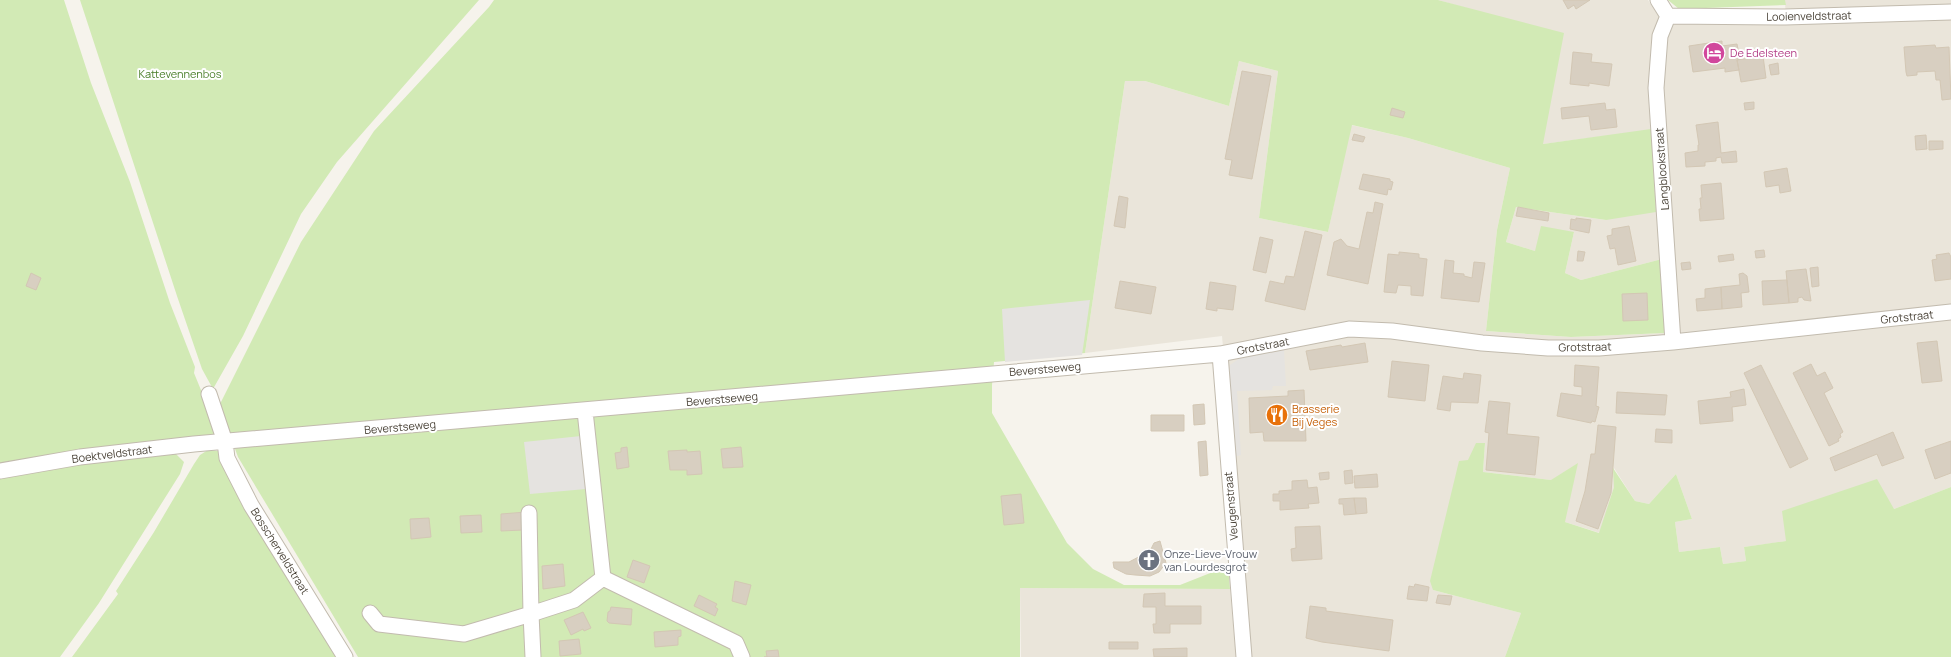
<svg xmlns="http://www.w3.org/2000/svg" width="1951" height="657" font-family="Manrope,sans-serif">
  <rect width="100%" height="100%" fill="#f6f3ec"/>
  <!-- residential -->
  <path fill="#eae5da" d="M1438,0H1648L1661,20L1786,25L1785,0H1951V487L1894,509L1787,541L1744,547L1746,561L1723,564L1720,547L1679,552L1675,522L1692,519L1676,474L1649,504L1635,501L1614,468V487L1600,533L1565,522L1551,480L1483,472L1485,443L1433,590L1521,613L1505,657H1251L1222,336L1085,353L1125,81H1145L1229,106L1239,61L1278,71L1259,218L1328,232L1351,125L1408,138L1510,168L1497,230L1486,331L1571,337L1665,333L1662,259L1581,280L1565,273L1574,232L1535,251L1506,242L1516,207L1606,220L1651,130L1543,144L1487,14Z
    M1020,588L1230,589L1236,657H1021Z"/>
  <!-- green -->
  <path fill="#d2eab5" d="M0,0H64L91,83L130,182L170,303L195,367L194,373L203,395L215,435L0,465Z
    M80,0H479L337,162L301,214L243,336L213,389L202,369L177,296Z
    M494,0H1438L1564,33L1543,144L1651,129L1656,212L1606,220L1516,207L1506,242L1535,251L1541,226L1574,232L1565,273L1581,280L1662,259L1665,333L1571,337L1486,331L1497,230L1510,168L1408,138L1352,125L1328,232L1259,218L1278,71L1239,61L1229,106L1145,81H1125L1085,353L994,362L992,385V413L1067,543L1093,569L1124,585H1180L1228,566L1230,589L1020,588V657H358L238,457L219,406L301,242L374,131L489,7Z
    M1668,0H1785L1786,5L1679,9Z
    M1476,443H1485L1483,472L1551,480L1578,463L1565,522L1599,533L1614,487L1613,468L1635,501L1649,504L1676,474L1692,519L1675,522L1679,552L1720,547L1723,564L1746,561L1744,547L1786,541L1782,511L1877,479L1894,509L1951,487V657H1505L1521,613L1433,590L1430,581L1459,461L1468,460Z
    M208,450L218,451L222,454L337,657H72L118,594L116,591L154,532L194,464L200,455Z
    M175,453L184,462L180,474L99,603L60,657H0V477L100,460Z"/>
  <!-- parking -->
  <path fill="#e5e3e0" d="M1090,300L1082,355L1005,362L1002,309Z
    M1284,350L1286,386H1273L1272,390L1237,391L1241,455L1233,457L1229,377L1230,365L1240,358Z
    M581,436L586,489L530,494L524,442Z"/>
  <!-- building -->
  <path fill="#d8cfc1" stroke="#d3c7b4" d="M1563,0H1590L1576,9L1574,5L1568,9Z
    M1722,41V46L1737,44L1740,59L1737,60L1739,70L1725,72V68L1693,72L1689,46Z
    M1935,45L1936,48L1949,47L1951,99L1942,100L1940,80H1936L1935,71L1917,72V75L1907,76L1906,72L1904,47Z
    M1573,52L1592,54L1591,62L1612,64L1609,86L1589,83V86L1570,84Z
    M1763,56L1766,78L1741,82L1737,60Z
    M1778,63L1779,74L1771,75L1769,65Z
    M1242,71L1271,76L1252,179L1229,175L1232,160L1225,159Z
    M1754,102V109L1745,110L1744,103Z
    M1605,103L1606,110L1615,109L1617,127L1591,130L1589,116L1562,119L1561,108Z
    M1392,108L1405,112L1403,118L1390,115Z
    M1718,122L1721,153L1736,151L1737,162L1722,163L1721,157L1716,158V161L1705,162V166L1686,167L1685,153L1698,151V145H1699L1696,125Z
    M1354,134L1365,137L1363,142L1352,140Z
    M1926,135L1927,149L1916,150L1915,136Z
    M1929,141H1943V149L1929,150Z
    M1787,168L1791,191L1780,193L1779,185L1766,187L1764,172Z
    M1363,174L1390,179V181L1393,182L1391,190L1388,189L1387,195L1359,189Z
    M1721,183L1724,219L1700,221L1699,209H1701L1700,198H1702L1701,185Z
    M1119,196L1128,198L1125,228L1114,226Z
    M1375,202L1383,204L1368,284L1327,275L1334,242L1341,239L1347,246L1359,249L1367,212L1373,213Z
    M1518,207L1549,213L1548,221L1516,216Z
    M1576,218L1591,220L1589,233L1570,229L1571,219L1576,220Z
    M1629,226L1636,261L1618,265L1615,248L1610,249L1607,236L1612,235V229Z
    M1305,231L1322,235L1305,310L1265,301L1270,281L1284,284L1286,276L1294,277Z
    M1260,237L1273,240L1266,273L1253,270Z
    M1764,250L1765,257L1756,258L1755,251Z
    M1578,251L1585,252L1583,261H1577Z
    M1399,252L1419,254V258L1427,259L1423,296L1411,295V286L1398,285L1396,293L1384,292L1388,254L1399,255Z
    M1949,253L1951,257V279L1935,281L1932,260L1937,259L1936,255Z
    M1733,254L1734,260L1719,262L1718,256Z
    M1445,260L1454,261L1453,273L1464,274V276L1472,278L1474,262L1485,263L1479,302L1441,298Z
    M1690,262L1691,269L1682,270L1681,263Z
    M1818,267L1819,286L1812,287L1810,268Z
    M1806,269L1811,301L1804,300L1802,297L1798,298V302L1789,303L1786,271Z
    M31,273L41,278L36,290L26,286Z
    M1743,273L1747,276L1749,292L1741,293L1742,307L1722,309L1721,287L1740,285L1739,274Z
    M1787,280L1789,303L1763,305L1762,281Z
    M1120,281L1156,287L1151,314L1115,308Z
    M1210,282L1236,286L1233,310L1217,308V311L1206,309Z
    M1721,287L1722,309L1697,311L1696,299L1705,298V289Z
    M1647,293L1648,320L1623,321L1622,294Z
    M1937,341L1942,381L1922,383L1917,343Z
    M1365,343L1368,362L1310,370L1306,351L1341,345L1342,347Z
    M1392,361L1429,365L1425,401L1388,397Z
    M1811,364L1817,376L1825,372L1833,388L1824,393L1843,432L1840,434L1841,437L1838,439L1839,441L1829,446L1793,373Z
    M1575,365L1599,367L1596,406L1599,407L1595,422L1592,421L1591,423L1557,416L1561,393L1582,396V387L1574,386Z
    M1761,365L1808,459L1790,468L1744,373Z
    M1464,373L1481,375L1478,403L1451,402L1450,411L1437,409L1443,376L1463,379Z
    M1744,389L1746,405L1732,407L1733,421L1700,424L1698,401L1731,397L1730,392Z
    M1304,390L1306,441H1264L1263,432L1250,433L1249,398L1288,396V391Z
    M1617,392L1667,395L1665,415L1616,413Z
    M1489,401L1510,403L1507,434L1539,437L1535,475L1486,470L1489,433L1485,432Z
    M1204,404L1205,424L1194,425L1193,405Z
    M1151,415H1184V431H1151Z
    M1598,425L1616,427L1611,493L1598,529L1576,521L1585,491L1591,454H1595Z
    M1656,429L1672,430V443L1655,442Z
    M1893,432L1904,458L1882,466L1877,454L1835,471L1830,458Z
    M1206,441L1208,475L1200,476L1198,442Z
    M1951,441V473L1935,479L1925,450Z
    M627,447L629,467L617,469L615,453L621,452V448Z
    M741,447L743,467L723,468L721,449Z
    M687,450V452L700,451L702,474L687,475V470H670L668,451Z
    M1352,470L1353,483L1345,484L1344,471Z
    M1329,472V479L1320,480L1319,473Z
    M1377,474L1378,487L1355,488L1354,476Z
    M1307,480L1308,488L1317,487L1319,503L1308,504L1309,508L1280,510V501H1273V494H1279V491L1292,490V481Z
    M1021,494L1024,523L1004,525L1001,496Z
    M1354,498L1356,514L1344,515L1343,504H1339V499Z
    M1354,498H1366L1367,513L1356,514Z
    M526,512L523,530L501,531V514Z
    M481,515L482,532L461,533L460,516Z
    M429,518L431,537L411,539L410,519Z
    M1320,526L1322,559L1292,561L1291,549L1296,548L1295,527Z
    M1160,541L1166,563L1159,572L1150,576L1135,575L1126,574L1114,568L1113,562H1129L1150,551L1154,543Z
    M633,560L650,566L644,583L627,577Z
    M563,564L565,586L543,589L542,566Z
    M735,581L751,585L746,605L732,601Z
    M1415,584L1429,587L1427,601L1407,599L1409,586L1414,587Z
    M1165,593V606H1201V624H1170V633H1154L1153,624H1156V607H1143L1144,594Z
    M699,595L717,604L715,607L718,609L715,616L694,606Z
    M1438,595L1452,596L1450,605L1436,603Z
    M1310,606L1326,608V611L1393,620L1389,651L1322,642L1306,638Z
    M611,607L632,609L631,625L609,623L607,621L608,612L610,611Z
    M583,612L591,628L584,631L583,629L571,635L564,620Z
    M681,630V636L678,637V645L655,647L654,632Z
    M579,639L581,654L560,656L559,641Z
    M1109,642H1138V649H1109Z
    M1187,648V657H1154L1153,649Z
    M778,650L779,657H764H767L766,651Z"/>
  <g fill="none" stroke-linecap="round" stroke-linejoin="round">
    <!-- minor casing -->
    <g stroke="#c2bbae" stroke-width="17">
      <path id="minor" d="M1658,0L1668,16
        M1668,16L1660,36L1656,88L1673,342
        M1668,16L1785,17L1951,12
        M1220,354L1244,657
        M209,394L225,442L227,458L251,505L345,657
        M0,471L80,457L194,444L1220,354L1349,329L1392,331L1482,343L1548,348H1599L1673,342L1951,312
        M603,578L736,643L742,657
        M370,613L379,624L464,634L531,614L529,513
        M533,657L531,614L574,600L603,578L585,411"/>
    </g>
    <!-- minor -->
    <use href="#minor" stroke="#fff" stroke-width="15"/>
  </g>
  <!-- icons -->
  <defs>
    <g id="hotel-disc" transform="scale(1.15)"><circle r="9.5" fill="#d1479c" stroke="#fff"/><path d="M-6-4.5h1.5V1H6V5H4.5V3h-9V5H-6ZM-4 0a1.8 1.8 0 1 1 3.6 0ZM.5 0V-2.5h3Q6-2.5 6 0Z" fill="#fff"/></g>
    <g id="restaurant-disc" transform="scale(1.15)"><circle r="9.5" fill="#e8710a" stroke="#fff"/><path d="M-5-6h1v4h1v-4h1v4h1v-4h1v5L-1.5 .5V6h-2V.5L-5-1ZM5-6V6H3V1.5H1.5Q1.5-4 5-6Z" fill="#fff"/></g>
    <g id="church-disc" transform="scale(1.15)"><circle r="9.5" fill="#6b7280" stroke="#fff"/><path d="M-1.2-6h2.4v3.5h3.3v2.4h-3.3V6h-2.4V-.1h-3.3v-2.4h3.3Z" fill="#fff"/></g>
  </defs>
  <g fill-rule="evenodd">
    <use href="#hotel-disc" x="1714" y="53"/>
    <use href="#restaurant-disc" x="1277" y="415"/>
    <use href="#church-disc" x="1149" y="560"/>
  </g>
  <g text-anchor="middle" stroke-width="4" stroke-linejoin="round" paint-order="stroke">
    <!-- street labels -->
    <g font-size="11" fill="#4b4439" stroke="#fff">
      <text transform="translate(1809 16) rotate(-1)" y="4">Looienveldstraat</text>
      <text transform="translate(1662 169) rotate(-94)" y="4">Langblookstraat</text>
      <text transform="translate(1907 317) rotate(-6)" y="4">Grotstraat</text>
      <text transform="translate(1263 346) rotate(-11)" y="4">Grotstraat</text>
      <text transform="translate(1585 347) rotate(-1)" y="4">Grotstraat</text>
      <text transform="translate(1045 369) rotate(-5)" y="4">Beverstseweg</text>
      <text transform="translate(722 399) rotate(-5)" y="4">Beverstseweg</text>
      <text transform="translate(400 427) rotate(-5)" y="4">Beverstseweg</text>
      <text transform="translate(112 454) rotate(-7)" y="4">Boektveldstraat</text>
      <text transform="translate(1231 506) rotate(-95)" y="4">Veugenstraat</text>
      <text transform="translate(280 551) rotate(58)" y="4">Bosscherveldstraat</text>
    </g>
    <!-- hotel labels -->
    <g font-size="11" fill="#b23c85" stroke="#fff" text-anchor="start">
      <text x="1730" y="57">De Edelsteen</text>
    </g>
    <!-- park labels -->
    <g font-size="11" fill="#4a7f2a" stroke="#fff">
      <text x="180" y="78">Kattevennenbos</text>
    </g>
    <!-- food labels -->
    <g font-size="11" fill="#c56008" stroke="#fff" text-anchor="start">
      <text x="1292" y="413">Brasserie<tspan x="1292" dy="13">Bij Veges</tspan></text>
    </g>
    <!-- worship labels -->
    <g font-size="11" fill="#5b616d" stroke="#fff" text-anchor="start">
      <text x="1164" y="558">Onze-Lieve-Vrouw<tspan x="1164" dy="13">van Lourdesgrot</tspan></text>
    </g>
  </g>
</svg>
